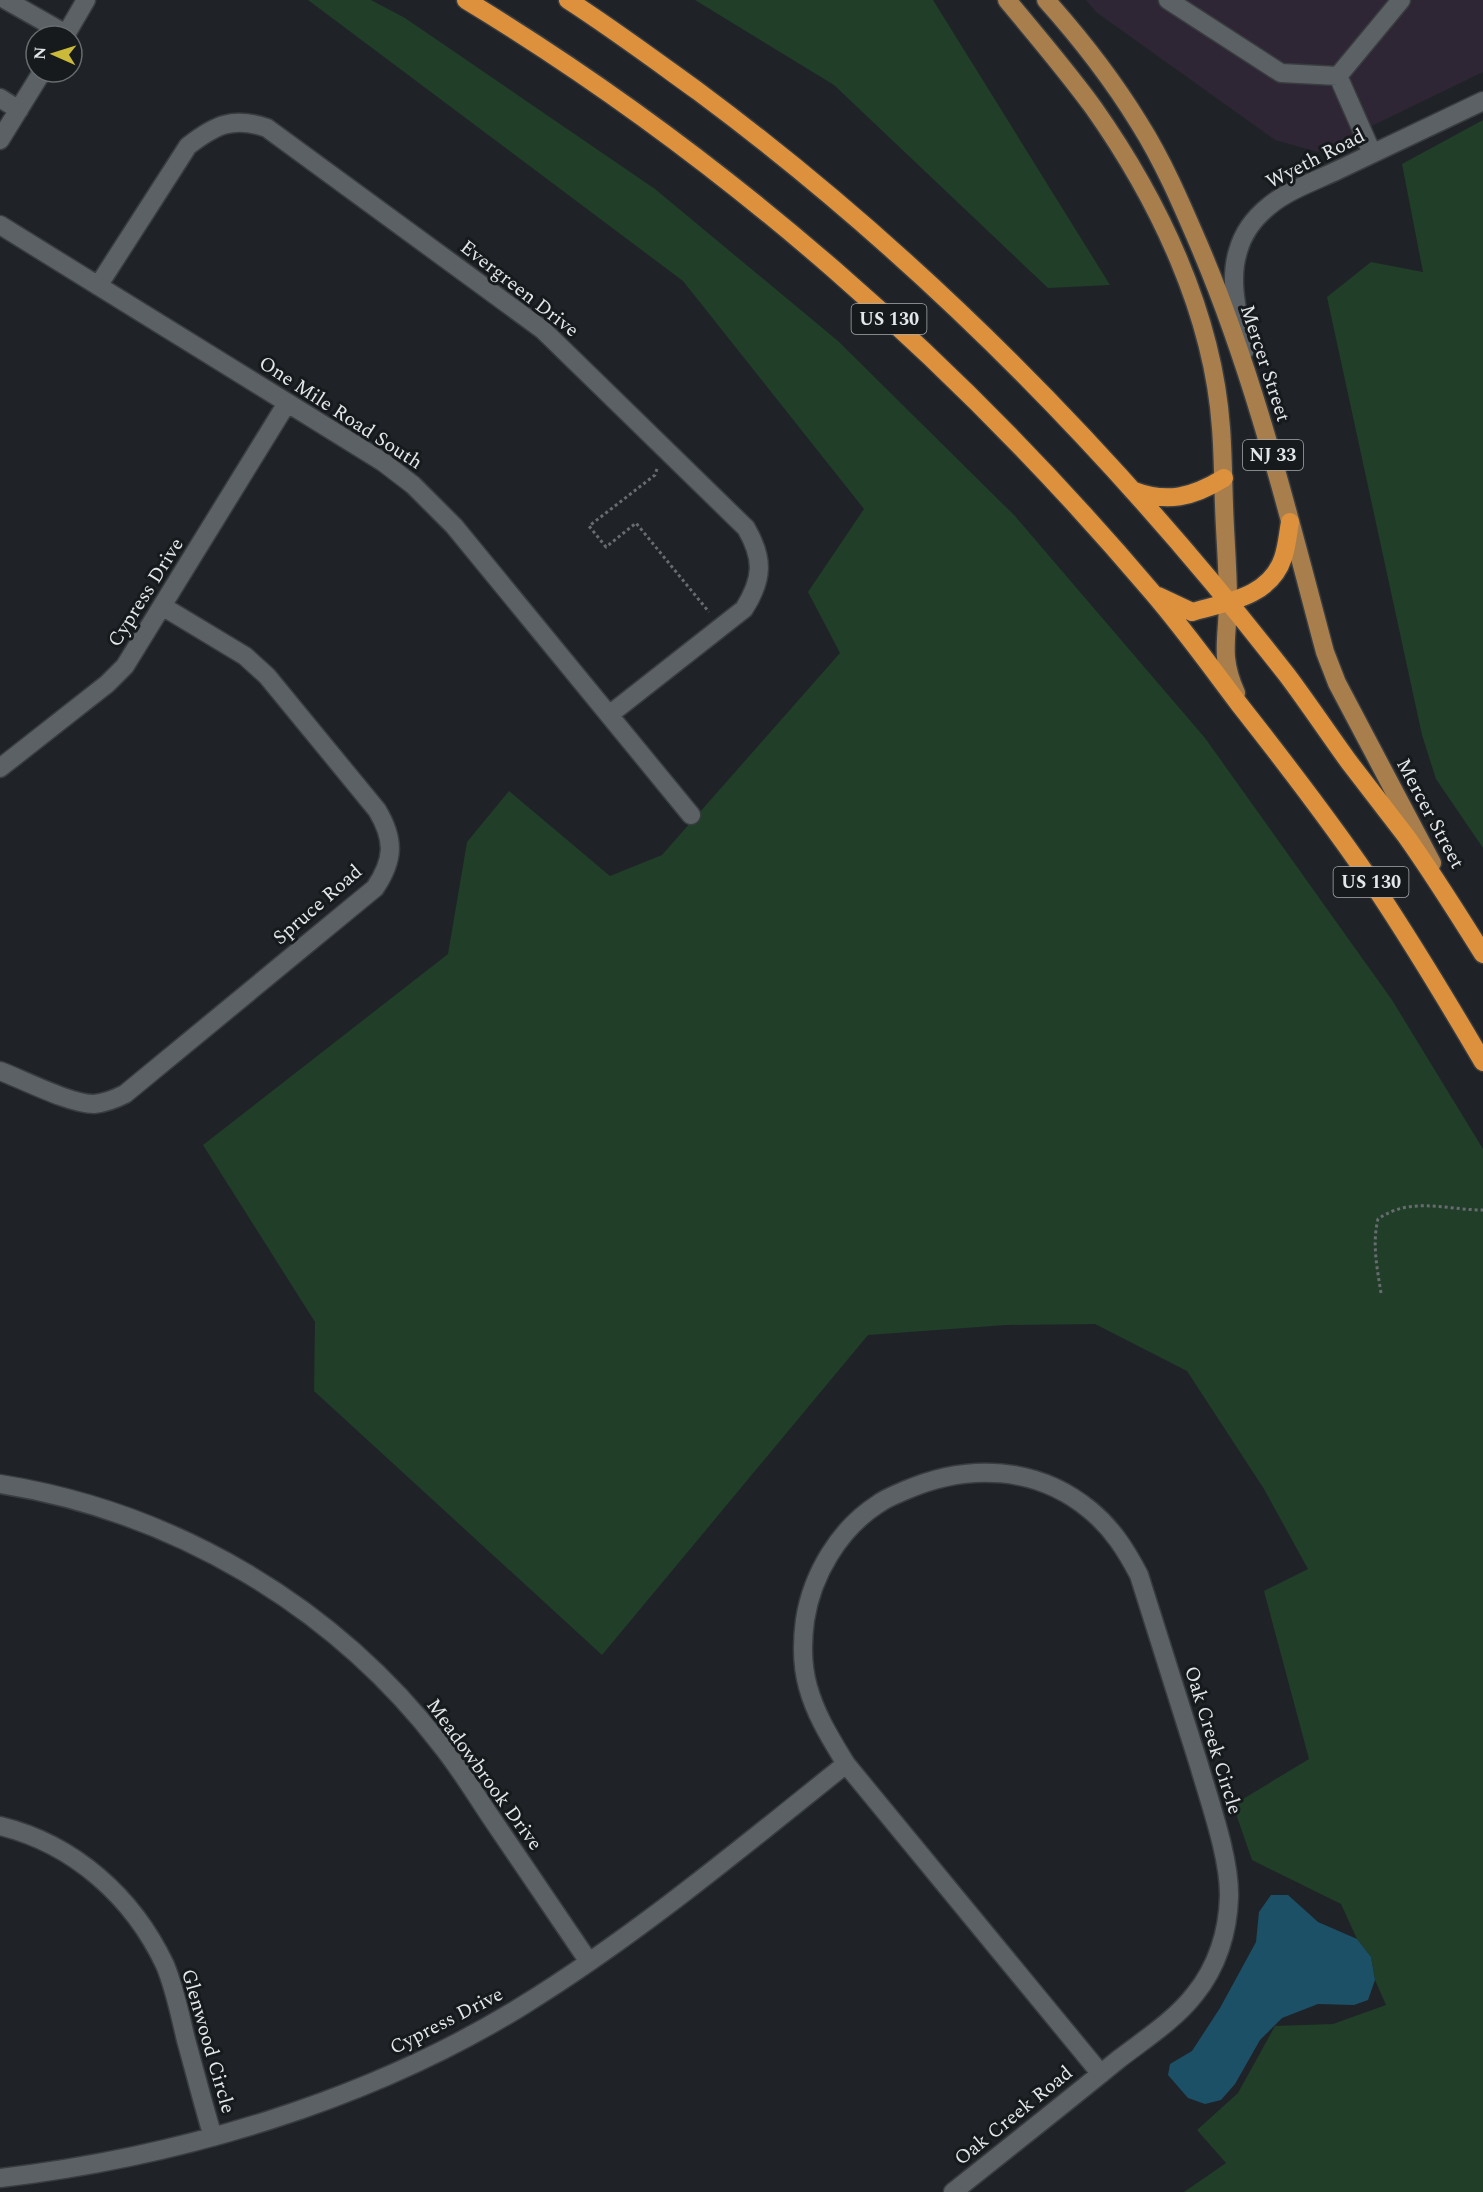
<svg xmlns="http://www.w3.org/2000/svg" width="1483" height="2192" font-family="Spectral,serif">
  <rect width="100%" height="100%" fill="#1f2327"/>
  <!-- commercial -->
  <path fill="#2e2635" d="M1086,0H1483V72L1318,152L1275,140L1096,12Z"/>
  <!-- green -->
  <path fill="#213e28" d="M308,0H371L405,18L655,189L838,341L1015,516L1205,738L1392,1000L1483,1149V2192H1184L1226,2163L1197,2130L1238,2093L1275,2026L1333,2024L1386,2005L1375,1980L1371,1957L1357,1939L1341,1904L1252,1860L1233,1805L1309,1759L1264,1591L1308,1569L1264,1489L1187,1371L1095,1324L1006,1325L868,1335L602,1655L314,1391L315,1322L203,1145L448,954L467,842L509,791L610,876L662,855L840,653L808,592L864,509L683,281Z
    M695,0H933L1110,285L1048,288L834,85Z
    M1483,120V848L1436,779L1422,735L1327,297L1371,262L1423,272L1402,164Z"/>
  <!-- water -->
  <path fill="#1b5067" d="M1271,1895H1288L1318,1922L1357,1939L1371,1957L1375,1980L1368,2000L1354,2005L1318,2004L1282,2018L1260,2040L1235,2084L1221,2100L1205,2104L1188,2098L1168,2075L1170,2064L1192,2051L1220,2008L1256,1942L1259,1912Z"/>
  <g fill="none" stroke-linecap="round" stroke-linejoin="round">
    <!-- minor casing -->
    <g stroke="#393d40" stroke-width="21">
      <path id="minor" d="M6,0L66,34
        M1168,0L1281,73L1338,76L1372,153
        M65,36L86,0
        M1338,76L1401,0
        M0,98L19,110
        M0,140L42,72
        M0,225L383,462L413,485L454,526L691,815
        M98,286L188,146C215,125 233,116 267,128L543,330L746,528C764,559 763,579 744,609L609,715
        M1245,350C1239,318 1228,283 1238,251C1243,233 1254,218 1269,206C1288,190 1315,181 1338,170C1386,147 1434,124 1483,101
        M0,768L107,684L125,666L287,403
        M0,1071C24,1080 70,1104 94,1104C105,1103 115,1099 125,1094L375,888C394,860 395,840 377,810L267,676L245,656L162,606
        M0,1484C174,1512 333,1605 441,1745C459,1767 474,1792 490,1816C523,1865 556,1914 589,1962
        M0,1826C74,1844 133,1897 165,1965C175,1989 180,2015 186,2040C195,2072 203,2104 213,2137
        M0,2178C179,2157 368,2101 522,2006C637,1935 741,1848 846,1764
        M953,2192C1008,2148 1064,2104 1119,2059C1145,2039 1175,2020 1195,1994C1217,1967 1228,1932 1229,1897C1230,1859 1210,1803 1199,1765C1179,1702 1159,1638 1139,1575C1126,1550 1112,1528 1090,1510C1037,1466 968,1463 906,1490C897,1494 886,1498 878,1504C839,1529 812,1575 805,1620C802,1642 802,1666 808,1687C816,1716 831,1739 846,1764L1101,2074"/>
    </g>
    <!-- major casing -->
    <g stroke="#393d40" stroke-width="21">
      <path id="major" d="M1007,0C1036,35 1066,70 1093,107C1158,199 1213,313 1221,428C1223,453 1223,479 1224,505C1225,537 1228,569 1228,600C1228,639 1219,655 1236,693
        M1046,0C1080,38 1112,79 1139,123C1163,161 1181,203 1199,245C1255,376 1288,514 1325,652L1337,683L1432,863"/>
    </g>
    <!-- highway casing -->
    <g stroke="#393d40" stroke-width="21">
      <path id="highway" d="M466,0C725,157 957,362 1152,592C1183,628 1211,667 1239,704C1287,765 1334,826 1377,890C1414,946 1449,1004 1483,1062
        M568,0C613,29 656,61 699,92C921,257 1117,457 1287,675C1308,703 1328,733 1349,762C1368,787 1387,811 1406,836C1433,874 1458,914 1483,954
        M1132,490C1167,504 1193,497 1224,478
        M1158,596L1192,612C1227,602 1270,597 1283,558C1287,547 1288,533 1290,522"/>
    </g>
    <!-- path -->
    <path stroke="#686c70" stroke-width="3" stroke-dasharray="3 3" stroke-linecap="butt" d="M657,469L655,475L589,526L606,547L636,523L709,612
      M1381,1293C1377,1267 1372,1244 1378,1219C1411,1196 1446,1210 1483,1210"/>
    <!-- minor -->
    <use href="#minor" stroke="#5c6165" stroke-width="18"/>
    <!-- major -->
    <use href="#major" stroke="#a97e4d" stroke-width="18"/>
    <!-- highway -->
    <use href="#highway" stroke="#dd913d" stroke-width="18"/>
  </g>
  <g text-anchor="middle" stroke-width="6" stroke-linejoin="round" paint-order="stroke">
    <!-- shield labels -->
    <g fill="#161a1d" stroke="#a6aaac" stroke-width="1.5">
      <rect x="851.5" y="304" width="75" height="30" rx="4.5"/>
      <rect x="1243" y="440" width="60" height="30" rx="4.5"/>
      <rect x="1333.5" y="867" width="75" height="30" rx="4.5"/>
    </g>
    <g font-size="18" font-weight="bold" fill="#e4e7ea">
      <text x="889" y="325">US 130</text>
      <text x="1273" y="461">NJ 33</text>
      <text x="1371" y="888">US 130</text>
    </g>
    <!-- street labels -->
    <g font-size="20" fill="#e4e7ea" stroke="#161a1d">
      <text transform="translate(1315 158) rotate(-27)" y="7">Wyeth Road</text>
      <text transform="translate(520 288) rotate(38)" y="7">Evergreen Drive</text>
      <text transform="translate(1266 363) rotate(72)" y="7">Mercer Street</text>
      <text transform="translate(341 412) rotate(33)" y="7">One Mile Road South</text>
      <text transform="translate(145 592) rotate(-58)" y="7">Cypress Drive</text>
      <text transform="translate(1431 813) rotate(62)" y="7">Mercer Street</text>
      <text transform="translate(317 904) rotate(-41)" y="7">Spruce Road</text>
      <text transform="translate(1214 1740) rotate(73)" y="7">Oak Creek Circle</text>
      <text transform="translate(485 1774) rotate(54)" y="7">Meadowbrook Drive</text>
      <text transform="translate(446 2020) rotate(-27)" y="7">Cypress Drive</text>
      <text transform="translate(209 2041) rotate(74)" y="7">Glenwood Circle</text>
      <text transform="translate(1013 2115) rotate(-39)" y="7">Oak Creek Road</text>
    </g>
  </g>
  <!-- north arrow -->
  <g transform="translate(54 54) rotate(273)"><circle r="28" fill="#161a1d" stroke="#686c6f" stroke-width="1.5"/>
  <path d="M0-4.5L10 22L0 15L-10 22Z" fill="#cbba39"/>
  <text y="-9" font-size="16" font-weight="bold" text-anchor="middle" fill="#e4e7ea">N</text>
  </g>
</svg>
